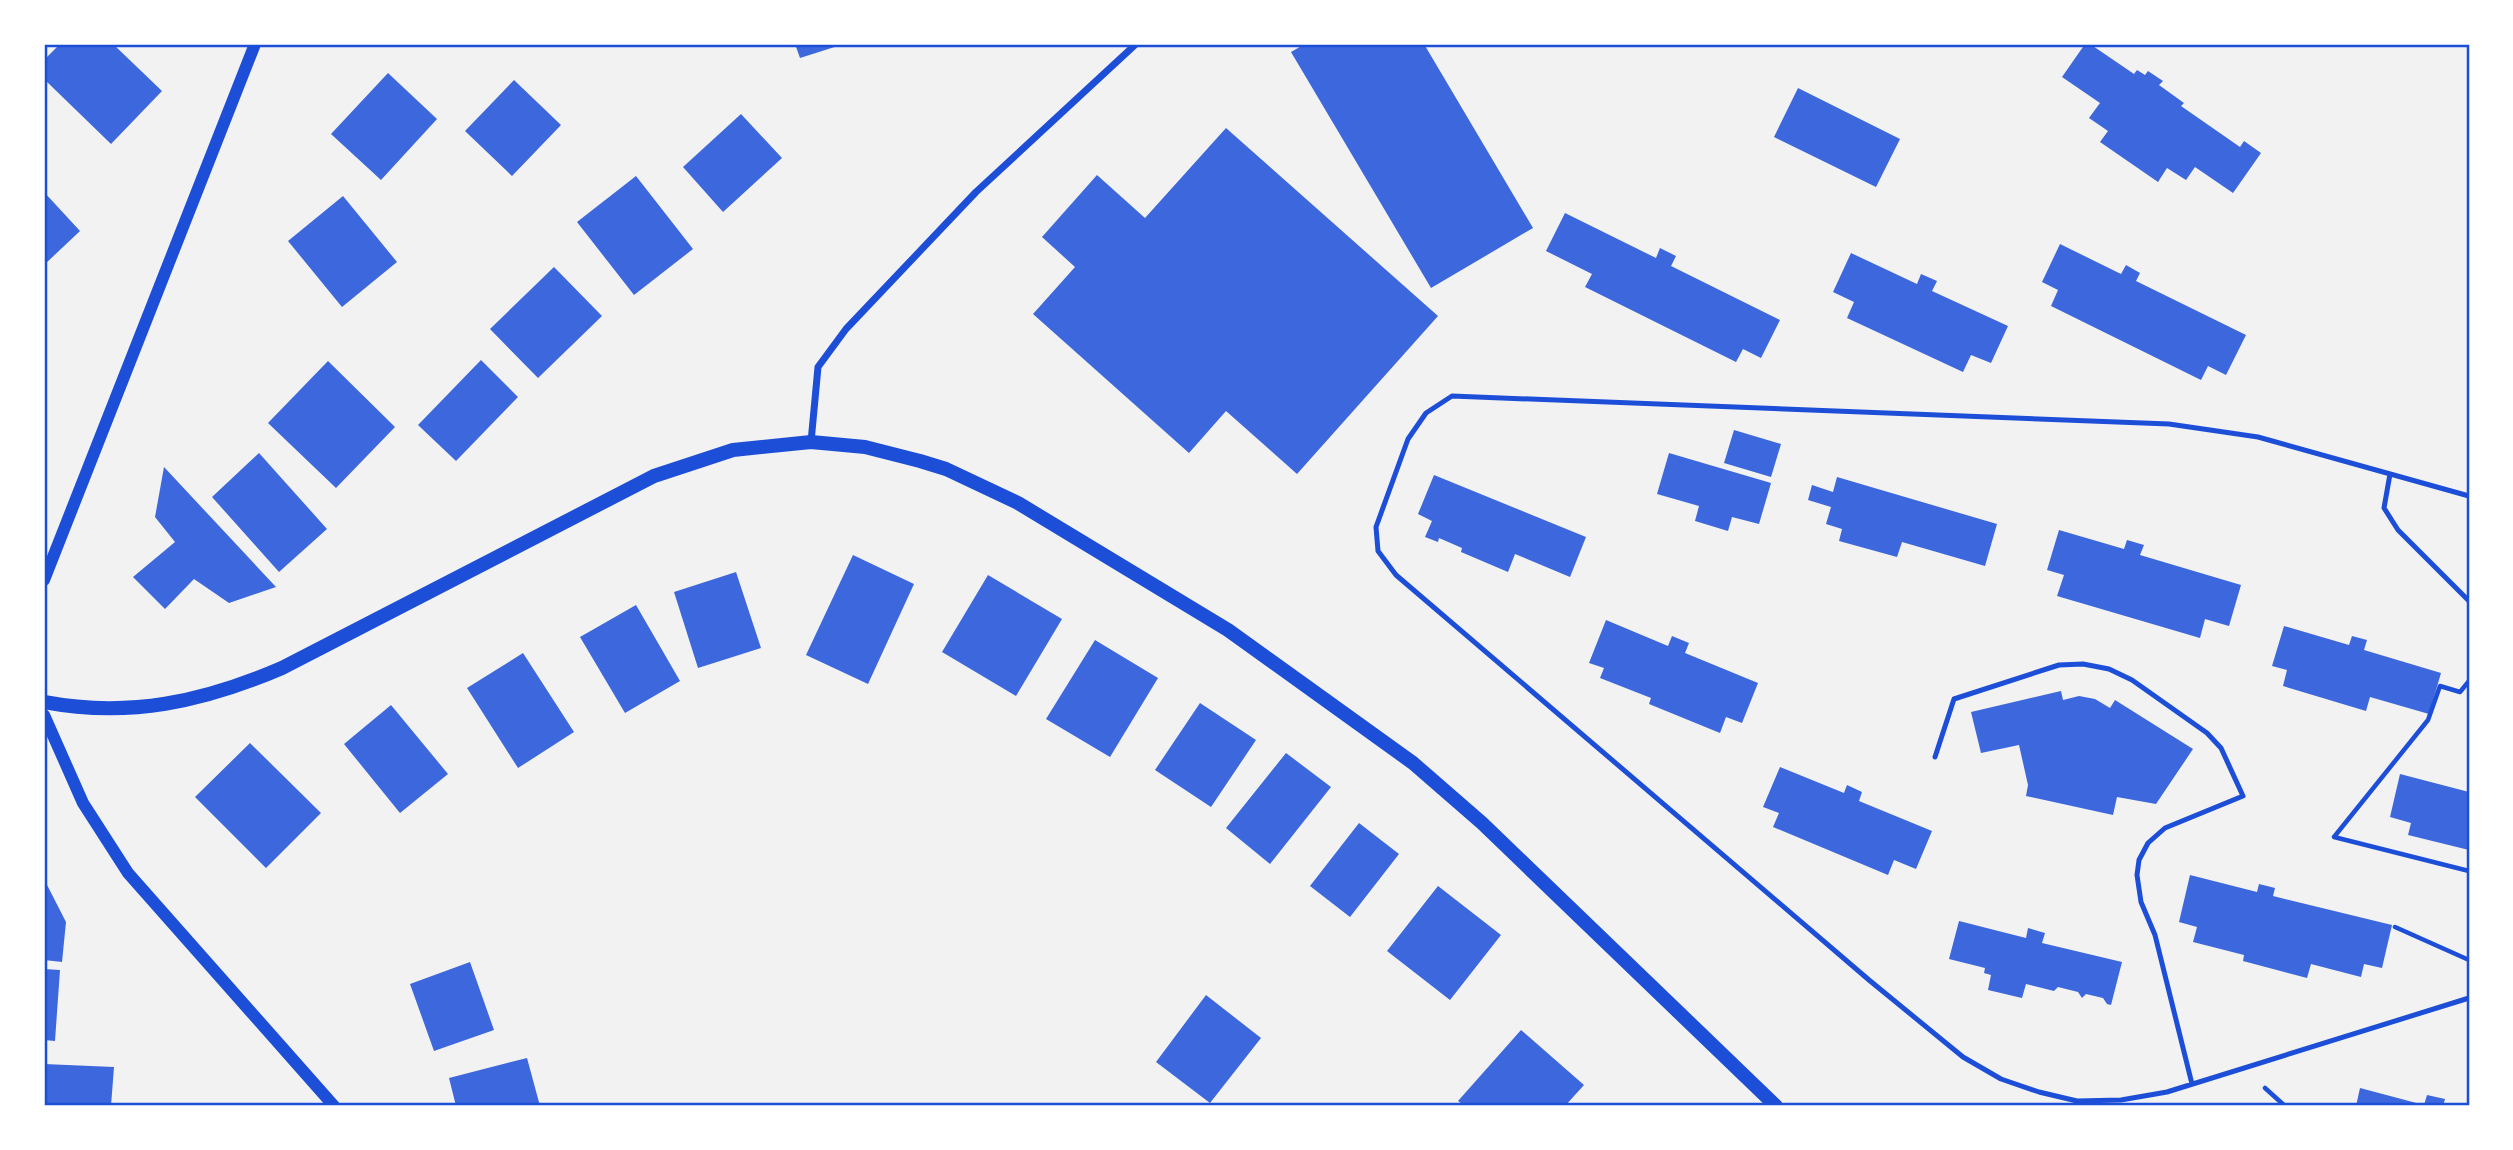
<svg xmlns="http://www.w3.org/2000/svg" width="2513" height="1150" font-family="'Libre Baskerville',serif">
  <rect width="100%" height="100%" fill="#f2f2f2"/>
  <!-- building -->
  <path fill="#3d67dc" d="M60,44H113L162,91L111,144L44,79V60Z
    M795,44H844L800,58Z
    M1305,44H1424L1533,228L1431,288L1291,52Z
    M2085,44H2090L2134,74L2137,70L2145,75L2148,71L2163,81L2159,85L2184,103L2181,106L2240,147L2244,141L2261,153L2233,193L2195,167L2186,180L2167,168L2158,182L2100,142L2108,131L2089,118L2100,103L2062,77Z
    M388,73L437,119L381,180L331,134Z
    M514,80L561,125L512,176L465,131Z
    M1798,88L1900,139L1876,187L1774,137Z
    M741,114L782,158L723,212L683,167Z
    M1226,128L1438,316L1297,474L1226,411L1189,453L1033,314L1075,267L1042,237L1097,175L1145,218Z
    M636,176L693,249L634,295L577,222Z
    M44,192L80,231L44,265Z
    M343,196L397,262L342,307L288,241Z
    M1565,213L1656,258L1660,248L1676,256L1671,266L1780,320L1761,358L1743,349L1736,362L1585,287L1592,274L1546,251Z
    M2060,244L2121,274L2126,265L2140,273L2136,281L2246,335L2226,375L2208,366L2201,380L2051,306L2058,290L2042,282Z
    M1851,253L1917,284L1921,274L1937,281L1932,291L2008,326L1991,363L1971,355L1963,372L1847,318L1854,302L1833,292Z
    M554,267L602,316L538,378L490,329Z
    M481,360L518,397L456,461L418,425Z
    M328,361L395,427L336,488L268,423Z
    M1734,430L1781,444L1771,477L1724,463Z
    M259,453L327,529L279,572L212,497Z
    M1669,453L1771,483L1759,524L1732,517L1728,531L1695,521L1699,506L1657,494Z
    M164,467L276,587L229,603L194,579L165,609L133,577L175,542L155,517Z
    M1434,475L1586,537L1570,577L1515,554L1508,572L1461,552L1462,548L1439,538L1438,542L1425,537L1432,521L1418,514Z
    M1837,477L1997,524L1985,566L1902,542L1897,557L1839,541L1842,529L1826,524L1831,507L1808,500L1812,485L1833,492Z
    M2059,530L2124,549L2127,540L2144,545L2140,555L2241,585L2229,626L2205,619L2200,638L2057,596L2064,575L2047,570Z
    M853,555L914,584L868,684L806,655Z
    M736,572L761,648L698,668L674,592Z
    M988,575L1062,619L1016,696L942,652Z
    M636,605L680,681L625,713L580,637Z
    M1606,620L1668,646L1672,636L1689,643L1685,653L1758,683L1742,723L1726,717L1720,733L1649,704L1651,698L1600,678L1604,668L1589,663Z
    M2284,626L2349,645L2352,636L2367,640L2364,650L2441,673L2429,714L2370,697L2366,711L2283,686L2287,670L2272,666Z
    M1095,640L1158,678L1110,757L1046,719Z
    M523,653L574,732L518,768L467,688Z
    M2061,691L2063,700L2079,696L2095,699L2110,708L2115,700L2193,749L2156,804L2117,797L2113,815L2026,796L2028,785L2019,745L1981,753L1971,712Z
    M1200,703L1256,740L1211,807L1155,770Z
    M391,705L448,774L400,813L344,744Z
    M250,743L321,813L266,868L195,797Z
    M1286,753L1331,787L1270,864L1226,828Z
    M1780,767L1844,793L1847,785L1862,792L1859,801L1932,831L1916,869L1894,860L1888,875L1773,827L1779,813L1763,807Z
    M2400,774L2469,792V850L2408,835L2411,823L2390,817Z
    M1359,823L1399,854L1350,917L1310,886Z
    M2190,875L2257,892L2259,884L2275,888L2273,896L2392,925L2382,968L2364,964L2361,977L2311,964L2307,978L2243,961L2244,955L2193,942L2197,927L2179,922Z
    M44,879L66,922L62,962L44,960Z
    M1438,886L1501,935L1450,1000L1387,951Z
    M1959,921L2026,938L2028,928L2045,933L2042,943L2122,962L2111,1005L2107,1004L2103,998L2086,994L2082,998L2078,992L2058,987L2054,991L2026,984L2022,998L1988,990L1991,975L1984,973L1985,968L1949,959Z
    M470,962L494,1030L434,1051L410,984Z
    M44,969L60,970L55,1041L44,1040Z
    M1206,995L1261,1038L1210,1103L1156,1062Z
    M1521,1030L1584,1085L1565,1106H1465L1458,1101Z
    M527,1058L540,1106H456L449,1078Z
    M44,1064L114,1067L111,1106H44Z
    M2360,1088L2424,1105L2427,1095L2445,1099L2443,1106H2356Z"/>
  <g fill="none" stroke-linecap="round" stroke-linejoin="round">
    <!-- path -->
    <path stroke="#1d4ed8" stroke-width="4.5" d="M2469,681L2460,692L2440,686L2428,720L2334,837L2469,871
      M2395,927L2469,960
      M2265,1088L2285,1106"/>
    <!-- service -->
    <path stroke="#1d4ed8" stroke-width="5" d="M2390,474L2384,508L2398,530L2469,601
      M2469,496L2258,437L2169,424L1452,396L1426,413L1408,439L1376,527L1378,551L1396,575L1869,980L1963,1057L2001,1079L2039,1092L2077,1101L2121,1100L2167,1092L2469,998
      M1935,757L1954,699L2059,665L2083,664L2109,669L2132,680L2207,733L2221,748L2243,796L2165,828L2148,843L2139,860L2137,875L2141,902L2155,935L2192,1084"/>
    <!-- minor -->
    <path stroke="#1d4ed8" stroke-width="7" d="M811,442L818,367L846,329L976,192L1136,44"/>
    <!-- tertiary -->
    <path stroke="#1d4ed8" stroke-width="12" d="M44,580L255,44
      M44,715L83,803L128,873L334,1106"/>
    <!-- secondary -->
    <path stroke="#1d4ed8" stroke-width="14" d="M44,702C129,718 203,702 282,668L654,476L733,450L811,442L865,447L920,461L946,469L1018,503L1228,630L1413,763L1482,823L1776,1106"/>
  </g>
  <!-- border -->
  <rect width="2513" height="1150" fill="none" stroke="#ffffff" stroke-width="91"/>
  <rect x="46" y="46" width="2422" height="1058" fill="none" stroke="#1d4ed8" stroke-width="2.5"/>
</svg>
